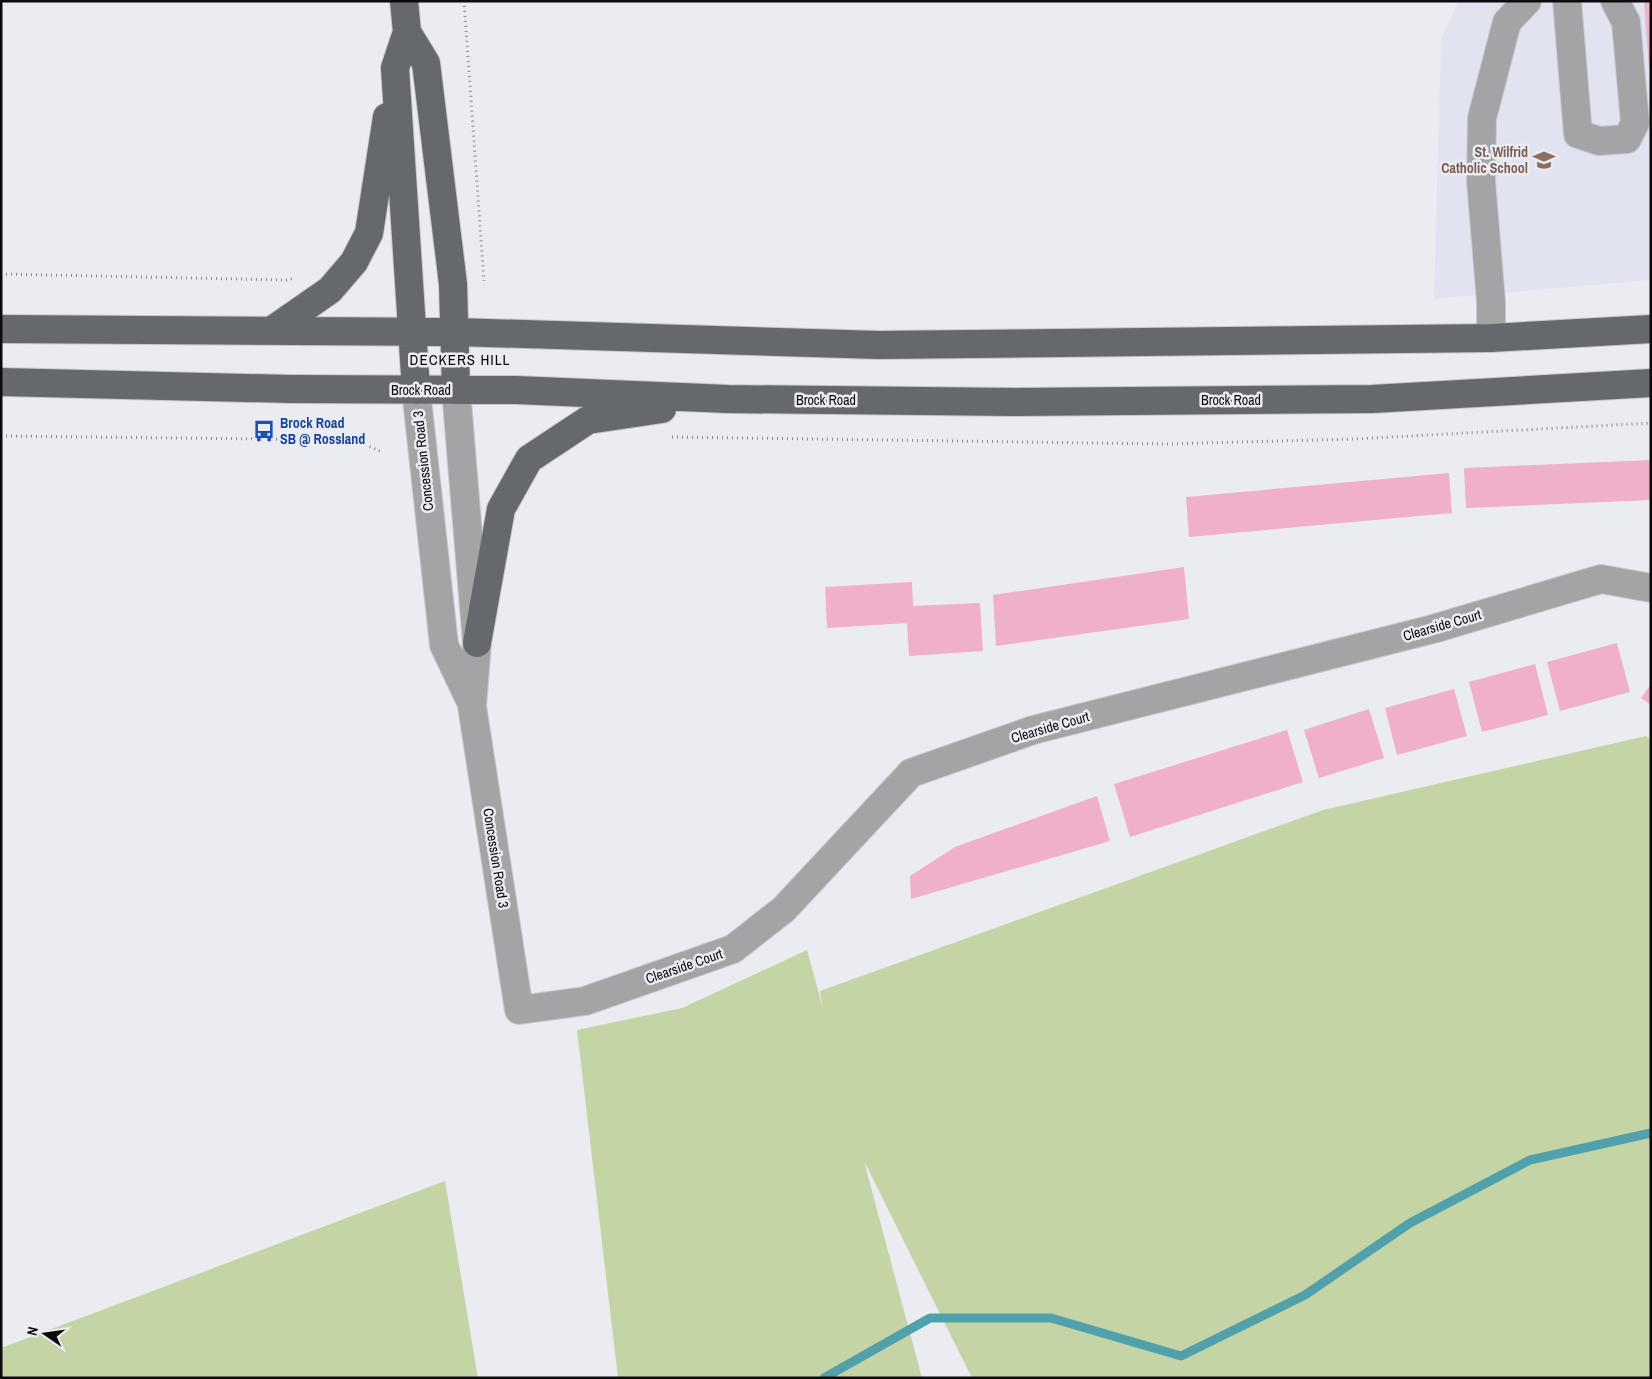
<svg xmlns="http://www.w3.org/2000/svg" width="1652" height="1379" font-family="'Archivo Narrow',sans-serif">
  <rect width="100%" height="100%" fill="#ebecf2"/>
  <!-- built -->
  <path fill="#e1e3f1" d="M1458,1H1651V280L1434,299L1441,40Z"/>
  <!-- green -->
  <path fill="#c4d4a5" d="M1646,736L1651,740V1378H972L864,1161L922,1378H618L577,1030L682,1008L807,950L823,1008L820,991L1323,810Z
    M445,1181L478,1378H1V1348Z"/>
  <g fill="none" stroke-linecap="round" stroke-linejoin="round">
    <!-- stream -->
    <path stroke="#50a1ac" stroke-width="9" d="M824,1378L930,1318H1051L1181,1356L1305,1295L1410,1223L1530,1160L1651,1133"/>
  </g>
  <!-- building -->
  <path fill="#f0b0c9" d="M1644,1H1651V68H1649Z
    M1651,460V500L1466,508L1464,468Z
    M1449,473L1452,513L1189,537L1186,497Z
    M1184,567L1189,619L996,646L993,595Z
    M912,582L913,606L980,603L983,651L909,656L907,623L827,628L825,587Z
    M1617,643L1630,692L1560,711L1547,662Z
    M1535,664L1548,715L1482,732L1469,682Z
    M1651,684V705L1641,698Z
    M1454,689L1467,736L1397,755L1385,708Z
    M1369,709L1384,758L1319,778L1304,730Z
    M1287,730L1303,782L1130,837L1114,784Z
    M1097,796L1110,841L911,899L910,876L955,847Z"/>
  <g fill="none" stroke-linecap="round" stroke-linejoin="round">
    <!-- minor casing -->
    <g stroke="#c7c8cd" stroke-width="30">
      <path id="minor" d="M1567,1L1578,134L1599,141L1627,139L1635,123L1626,22L1615,1
        M1491,338V302L1481,181L1482,118L1507,22L1527,1
        M416,390L444,645L472,704
        M456,390L477,643L472,706L519,1010L585,1001L733,949L784,909L911,773L1033,730L1433,629L1601,579L1651,588"/>
    </g>
    <!-- major casing -->
    <g stroke="#c7c8cd" stroke-width="30">
      <path id="major" d="M404,1L407,32L395,68L416,390
        M407,32L426,63L453,284L456,390
        M1,329L456,332L879,345L1491,338L1651,329
        M271,331L330,290L354,262L369,233L387,117
        M1,382L291,389L516,390L728,399L1014,402L1372,399L1651,383
        M477,643L501,509L529,459L588,420L662,409"/>
    </g>
    <!-- path -->
    <path stroke="#89898e" stroke-width="3" stroke-dasharray="1 4" stroke-linecap="butt" d="M464,1L484,281
      M1,274L286,280L295,278
      M1,436L354,440L382,452
      M672,437L1165,444L1355,439L1651,423"/>
    <!-- minor -->
    <use href="#minor" stroke="#a2a4a6" stroke-width="28"/>
    <!-- major -->
    <use href="#major" stroke="#65686c" stroke-width="28"/>
  </g>
  <!-- icons -->
  <defs>
    <g id="school-bare" transform="scale(1.725)"><path d="M0-5L7-2L0 1L-7-2ZM-4 1L0 2.5L4 1V4Q0 6-4 4Z" fill="#8d6e63" stroke="#ebecf2" stroke-width="2.5" paint-order="stroke"/></g>
    <g id="bus-bare" transform="scale(1.725)"><path d="M-5-6H5V4H4V6H2V4H-2V6H-4V4H-5ZM-3.5-4V0h7V-4ZM-3.5 1.2v1.5H-2V1.2ZM2 1.2v1.5H3.5V1.2Z" fill="#1a4fb4" stroke="#ebecf2" stroke-width="2.5" paint-order="stroke"/></g>
  </defs>
  <g fill-rule="evenodd">
    <use href="#school-bare" x="1544" y="160"/>
    <use href="#bus-bare" x="264" y="431"/>
  </g>
  <g text-anchor="middle" stroke-width="5" stroke-linejoin="round" paint-order="stroke">
    <!-- education labels -->
    <g font-size="14" font-weight="bold" fill="#785e54" stroke="#ebecf2" text-anchor="end">
      <text x="1528" y="157">St. Wilfrid<tspan x="1528" dy="16">Catholic School</tspan></text>
    </g>
    <!-- street labels -->
    <g font-size="14" fill="#0b0b0d" stroke="#ebecf2">
      <text x="421" y="395">Brock Road</text>
      <text x="826" y="405">Brock Road</text>
      <text x="1231" y="405">Brock Road</text>
      <text transform="translate(423 461) rotate(-96)" y="5">Concession Road 3</text>
      <text transform="translate(1442 625) rotate(-16)" y="5">Clearside Court</text>
      <text transform="translate(1050 727) rotate(-16)" y="5">Clearside Court</text>
      <text transform="translate(496 858) rotate(81)" y="5">Concession Road 3</text>
      <text transform="translate(684 966) rotate(-19)" y="5">Clearside Court</text>
    </g>
    <!-- transit labels -->
    <g font-size="14" font-weight="bold" fill="#164399" stroke="#ebecf2" text-anchor="start">
      <text x="280" y="428">Brock Road<tspan x="280" dy="16">SB @ Rossland</tspan></text>
    </g>
    <!-- neighbourhood labels -->
    <g font-size="15" letter-spacing="1" fill="#0b0b0d" stroke="#ebecf2">
      <text x="460" y="365">DECKERS HILL</text>
    </g>
  </g>
  <!-- border -->
  <rect width="1652" height="1379" fill="none" stroke="#0b0b0d" stroke-width="5"/>
  <!-- north arrow -->
  <g transform="translate(45 1334) rotate(283)" stroke="#ebecf2" stroke-width="4" paint-order="stroke">
  <path d="M0-4L9 19L0 12L-9 19Z" fill="#0b0b0d"/>
  <text y="-8" font-size="14" font-weight="bold" text-anchor="middle" fill="#0b0b0d">N</text>
  </g>
</svg>
